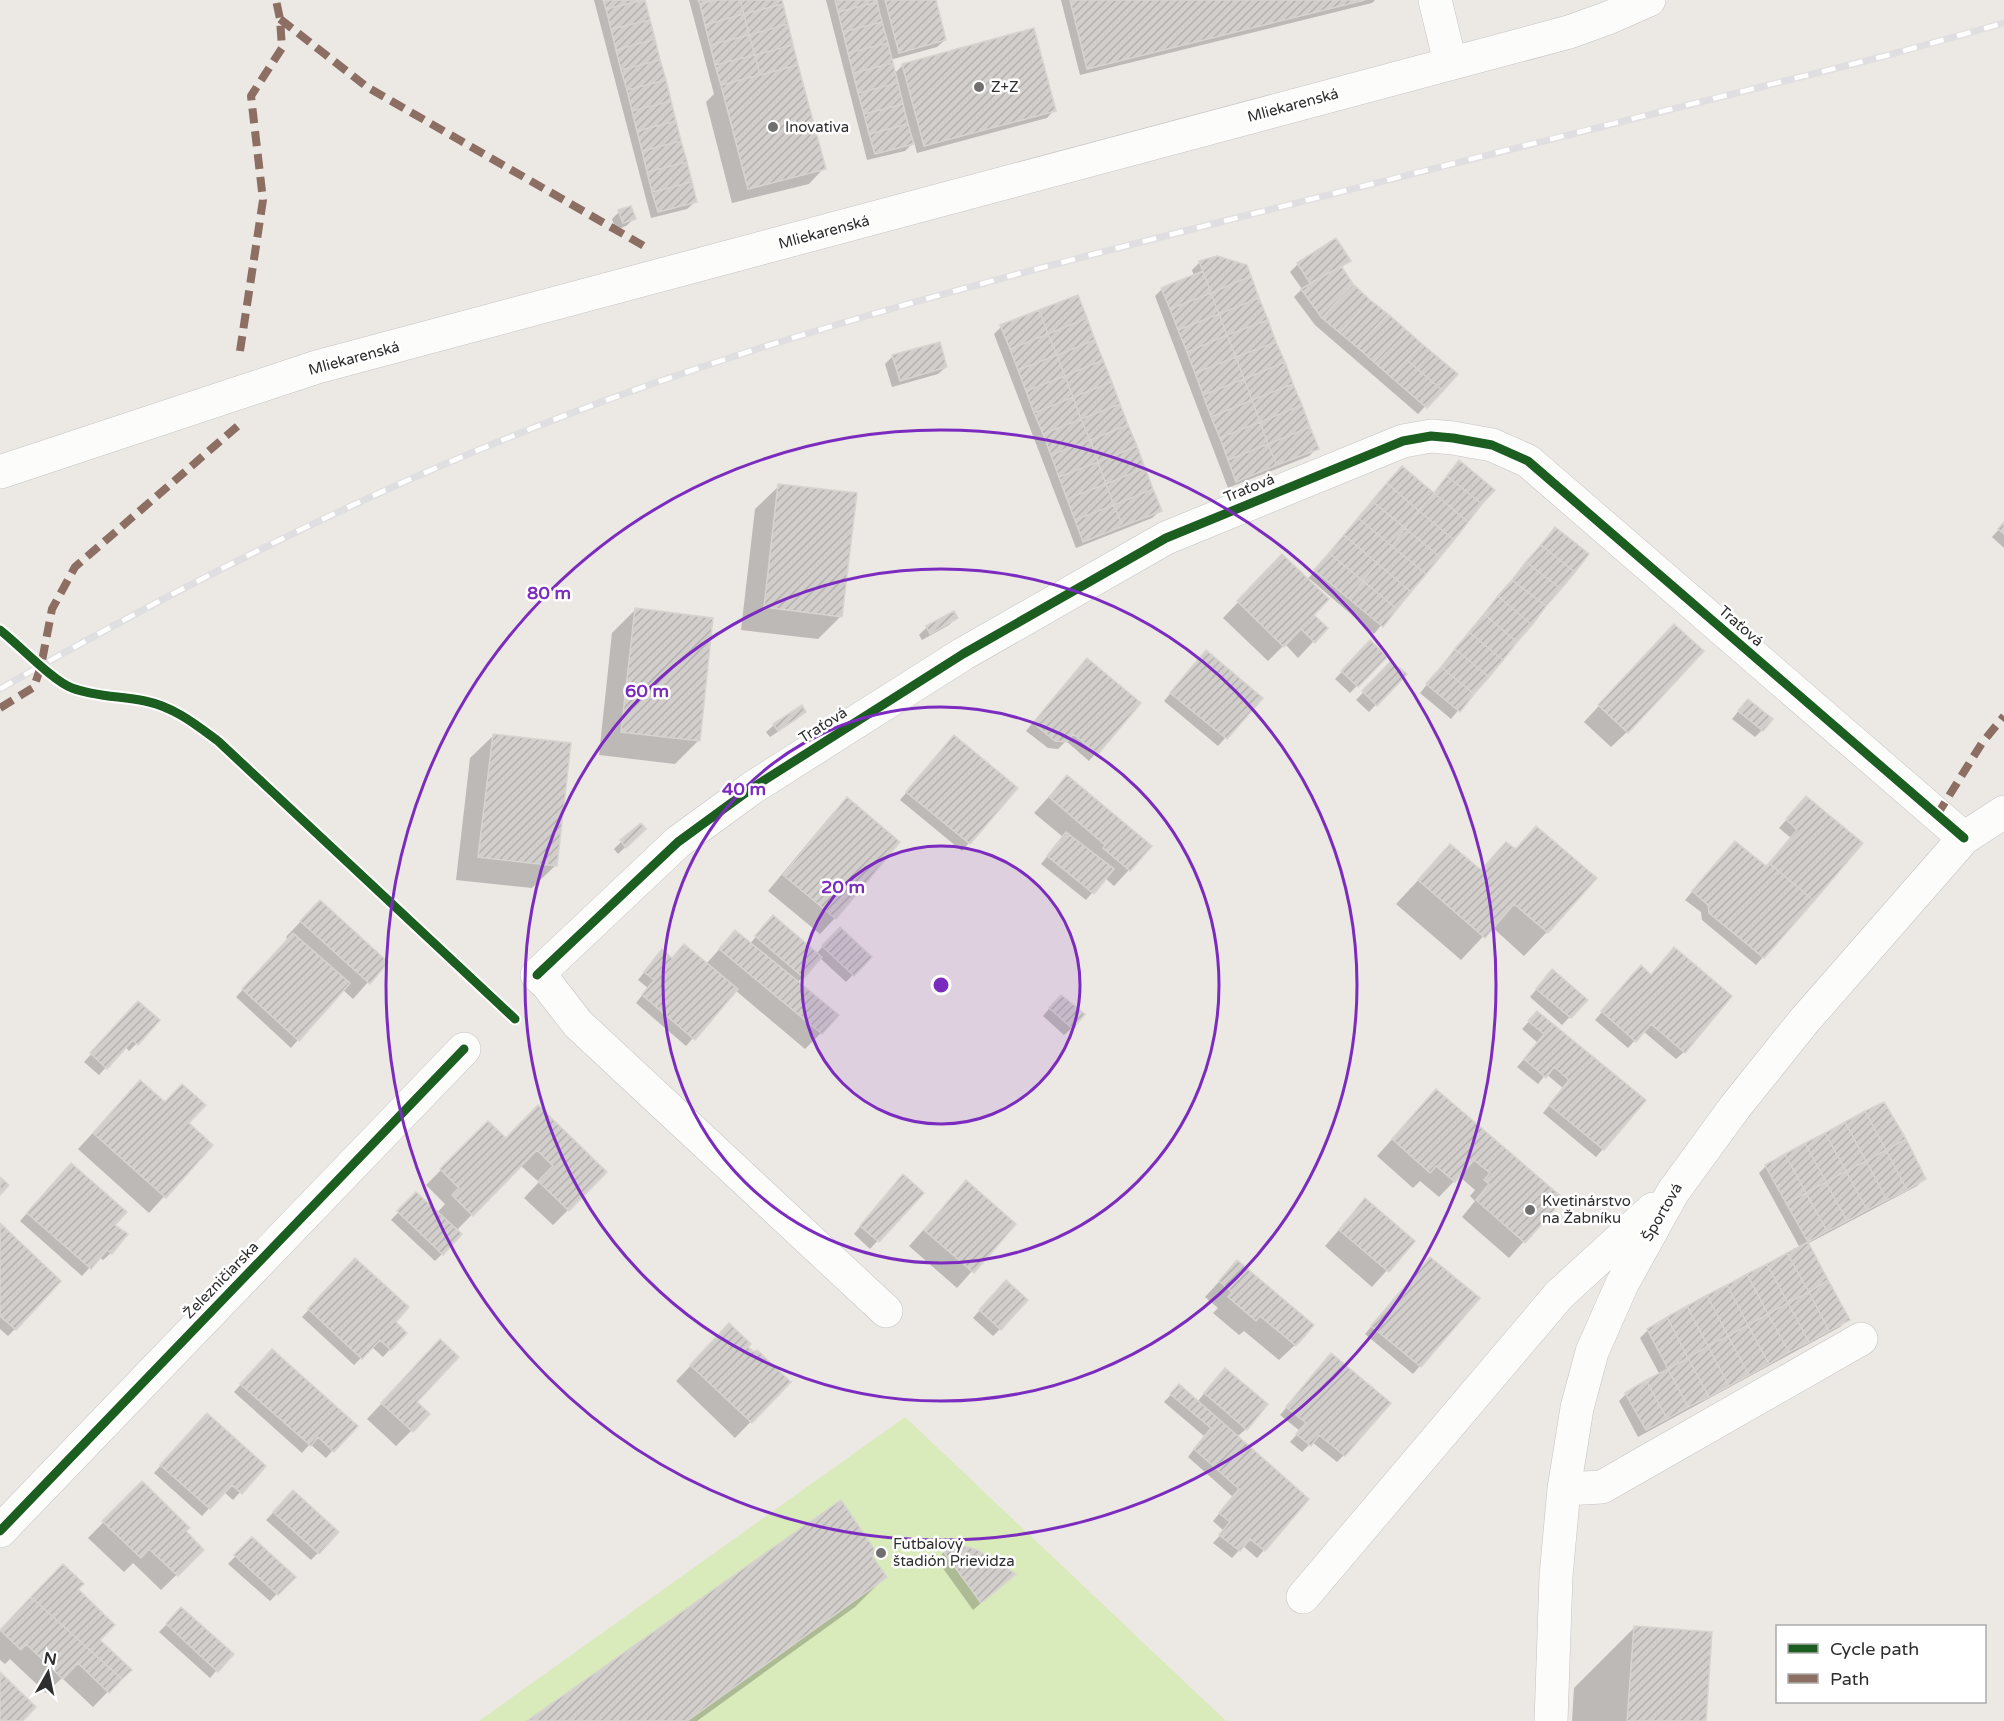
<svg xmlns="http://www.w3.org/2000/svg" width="2004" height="1721" font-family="'Varela Round',sans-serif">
  <defs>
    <pattern id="building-hatch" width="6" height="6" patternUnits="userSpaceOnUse" patternTransform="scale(1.5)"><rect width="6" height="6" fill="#d1cecb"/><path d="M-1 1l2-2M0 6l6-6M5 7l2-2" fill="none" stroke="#b4b1af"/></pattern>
  </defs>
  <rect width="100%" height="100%" fill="#ece8e4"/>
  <!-- pitch -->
  <path fill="#d9eabb" d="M905,1417L1226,1721H479Z"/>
  <!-- shadow -->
  <path fill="#0003" d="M594,0H643L695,202L687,209L651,218Z
    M689,0H780L824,168L809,184L732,203L706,102L714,94Z
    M826,0H934L945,40L937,47L890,60L894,74L903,65L1054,110L1047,118L917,153L914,142L905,151L867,160Z
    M1061,0H1375L1372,3L1080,75Z
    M619,212L634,219L626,226L616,230L612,219Z
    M1217,257L1317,448L1309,456L1228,488L1155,296L1162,289L1194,276L1192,270L1199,263Z
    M1349,260L1341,268L1352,285L1455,374L1418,414L1315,325L1294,297L1302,289L1290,272L1298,264Z
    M1001,327L1160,511L1152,518L1076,548L994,334Z
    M893,356L946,367L938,374L892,387L885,364Z
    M1452,469L1492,490L1374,634L1310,579L1308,581L1312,615L1326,628L1298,658L1285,644L1268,661L1223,618L1267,572L1307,580L1394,475L1433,494Z
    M779,486L841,616L818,639L741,630L755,509Z
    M2004,524V548L1992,537Z
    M1548,536L1587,554L1451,719L1420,693Z
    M635,610L698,741L675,764L599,755L612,633Z
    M956,618L949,625L922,640L919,635L927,627Z
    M1659,641L1627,732L1611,747L1584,722Z
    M1370,642L1385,657L1350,693L1335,679Z
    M1199,659L1261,698L1218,746L1164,701Z
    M1392,663L1405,674L1369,712L1356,700Z
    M1079,667L1139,703L1089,761L1066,741L1058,749L1048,748L1026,731Z
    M801,707L805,712L797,719L770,737L766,732L774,725Z
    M1741,708L1762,730L1755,737L1732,719Z
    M494,735L556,865L532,888L456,880L470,758Z
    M947,745L969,843L962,851L900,800Z
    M1067,777L1129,870L1114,886L1105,878L1086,900L1041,864L1063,837L1034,813Z
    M1806,798L1763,957L1756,965L1702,920L1701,912L1685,900L1728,850L1766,868L1791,838L1779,828Z
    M847,799L835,918L820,934L768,891L832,814Z
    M1536,828L1595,878L1547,932L1524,956L1492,927L1461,960L1396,904L1450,846L1479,871L1506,844L1514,850Z
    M637,836L618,854L614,849L621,842Z
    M305,917L386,962L353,999L342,989L291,1048L236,997L288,940L286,937Z
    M766,924L816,954L832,936L870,957L846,982L820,958L797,983L821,1033L805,1049L735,990L686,1046L636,1003L648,988L638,980L655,959L706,964L735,932L750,944Z
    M1634,975L1684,1052L1676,1059L1643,1031L1628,1048L1595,1020Z
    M1545,979L1586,1000L1562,1025L1530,997Z
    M1053,1004L1072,1028L1064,1035L1043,1016Z
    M131,1010L137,1043L129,1051L125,1046L99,1075L84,1062Z
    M1537,1013L1603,1149L1596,1157L1543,1113L1563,1088L1546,1074L1538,1084L1517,1067L1538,1043L1522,1029Z
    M125,1098L164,1104L211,1145L149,1213L78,1149Z
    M538,1107L568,1210L553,1225L524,1198L539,1182L520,1165L456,1231L442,1254L435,1261L391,1220L416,1194L437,1213L445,1204L426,1185L488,1123L505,1140Z
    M1421,1107L1562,1199L1509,1258L1462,1217L1475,1201L1470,1196L1475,1190L1459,1176L1439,1197L1420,1181L1413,1188L1377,1156Z
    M1766,1166L1924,1178L1917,1186L1807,1244L1848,1319L1840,1327L1638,1437L1619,1401L1626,1394L1660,1375L1640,1338L1648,1330L1800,1248L1759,1173Z
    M64,1172L113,1225L111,1253L103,1260L99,1257L82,1276L20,1221Z
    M966,1182L1014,1224L957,1288L909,1246Z
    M895,1184L922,1193L870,1249L854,1234Z
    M1365,1200L1413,1241L1372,1287L1325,1246Z
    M0,1226L15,1329L8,1336L0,1329Z
    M1237,1262L1295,1345L1279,1360L1244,1331L1239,1335L1213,1313L1218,1308L1205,1297Z
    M1423,1266L1477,1299L1413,1374L1365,1334Z
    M348,1267L394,1322L405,1333L383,1357L372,1347L354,1365L302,1317Z
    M998,1289L1000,1329L993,1336L973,1318Z
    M714,1341L746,1347L789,1382L735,1438L676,1381Z
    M425,1357L415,1402L428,1414L396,1446L367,1419Z
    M265,1358L333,1450L326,1458L310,1444L302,1453L234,1392Z
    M1324,1363L1344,1455L1337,1462L1312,1442L1302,1452L1290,1442L1300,1431L1280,1415Z
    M1218,1377L1246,1429L1237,1437L1264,1550L1257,1558L1243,1546L1232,1558L1213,1543L1224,1531L1213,1521L1233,1497L1188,1457L1204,1436L1164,1402L1179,1386L1197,1402Z
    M200,1422L264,1466L233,1500L224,1492L202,1516L154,1473Z
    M142,1483L202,1550L161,1590L133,1563L124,1572L88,1538Z
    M293,1492L318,1553L311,1560L266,1520Z
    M252,1539L293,1577L270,1601L228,1564Z
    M961,1547L1007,1581L973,1610L937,1560L944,1552Z
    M871,1557L885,1577L855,1607L697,1721H530Z
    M47,1582L76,1589L98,1640L129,1670L93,1707L62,1678L46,1693L10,1659L5,1664L0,1660V1631Z
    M174,1617L217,1670L210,1678L159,1632Z
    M1634,1628L1705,1721H1572L1574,1688Z"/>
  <!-- building -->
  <path fill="url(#building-hatch)" stroke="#d7d4d0" stroke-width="1.5" d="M603,0H643L606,9Z
    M645,0L650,20L611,29L606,9Z
    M698,0H716L700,4Z
    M716,0H740L744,14L705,25L700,4Z
    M740,0H782L783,4L744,14Z
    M835,0H877V2L838,12Z
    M885,0H936L946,40L899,53Z
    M1070,0H1365L1087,69Z
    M877,2L882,22L843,32L838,12Z
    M783,4L788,24L749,35L744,14Z
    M744,14L749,35L710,45L705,25Z
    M650,20L655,39L616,50L611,29Z
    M882,22L888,43L848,53L843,32Z
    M788,24L793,45L755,55L749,35Z
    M1034,28L1056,111L924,146L902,64Z
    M749,35L755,55L715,65L710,45Z
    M655,39L660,60L621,70L616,50Z
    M888,43L893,63L853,73L848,53Z
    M793,45L798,65L760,75L755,55Z
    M755,55L760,75L721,85L715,65Z
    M660,60L666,80L627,90L621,70Z
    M893,63L898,83L858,93L853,73Z
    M798,65L826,169L748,189L721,85Z
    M666,80L671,101L632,111L627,90Z
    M898,83L903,104L864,114L858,93Z
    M671,101L676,121L637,131L632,111Z
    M903,104L908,124L869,134L864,114Z
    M676,121L681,141L642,151L637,131Z
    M908,124L914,144L875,154L869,134Z
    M681,141L687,162L647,172L642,151Z
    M687,162L692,182L652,192L647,172Z
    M692,182L697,202L658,212L652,192Z
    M631,206L636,219L623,223L618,210Z
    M1336,238L1351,261L1310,283L1297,263Z
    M1217,256L1247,265L1251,276L1211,293L1199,261Z
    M1341,266L1353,284L1322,318L1301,289Z
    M1203,271L1211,293L1170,309L1161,288Z
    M1251,276L1259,298L1219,314L1211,293Z
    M1353,284L1370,300L1340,333L1322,318Z
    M1211,293L1219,314L1178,330L1170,309Z
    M1078,295L1087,318L1048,334L1039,310Z
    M1259,298L1268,320L1227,335L1219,314Z
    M1370,300L1388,314L1357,347L1340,333Z
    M1039,310L1048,334L1010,349L1000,325Z
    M1219,314L1227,335L1187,352L1178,330Z
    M1388,314L1405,329L1374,362L1357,347Z
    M1087,318L1095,340L1057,355L1048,334Z
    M1268,320L1276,342L1236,357L1227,335Z
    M1405,329L1422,344L1391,377L1374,362Z
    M1048,334L1057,355L1018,370L1010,349Z
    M1227,335L1236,357L1195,373L1187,352Z
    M1095,340L1103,360L1065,376L1057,355Z
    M940,342L947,367L900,381L892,355Z
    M1276,342L1285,362L1244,379L1236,357Z
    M1422,344L1458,374L1443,391L1407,360Z
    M1057,355L1065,376L1026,391L1018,370Z
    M1236,357L1244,379L1203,395L1195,373Z
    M1103,360L1112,382L1073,397L1065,376Z
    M1407,360L1443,391L1427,408L1391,377Z
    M1285,362L1293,384L1252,400L1244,379Z
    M1065,376L1073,397L1034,413L1026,391Z
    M1244,379L1252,400L1211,417L1203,395Z
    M1112,382L1120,404L1081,419L1073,397Z
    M1293,384L1302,405L1260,422L1252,400Z
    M1073,397L1081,419L1043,434L1034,413Z
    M1252,400L1260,422L1220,438L1211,417Z
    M1120,404L1128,425L1090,440L1081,419Z
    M1302,405L1310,427L1268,444L1260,422Z
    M1081,419L1090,440L1051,455L1043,434Z
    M1260,422L1268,444L1228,460L1220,438Z
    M1128,425L1137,446L1098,462L1090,440Z
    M1310,427L1319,449L1277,465L1268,444Z
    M1090,440L1098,462L1059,477L1051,455Z
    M1268,444L1277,465L1236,482L1228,460Z
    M1137,446L1145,468L1106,484L1098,462Z
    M1459,460L1495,490L1482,504L1447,476Z
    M1098,462L1106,484L1067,499L1059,477Z
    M1402,466L1434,493L1419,511L1387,483Z
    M1145,468L1153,489L1114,505L1106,484Z
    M1447,476L1482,504L1468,522L1434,493Z
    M1387,483L1419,511L1405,528L1372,501Z
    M778,484L857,493L842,617L764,607Z
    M1106,484L1114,505L1075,520L1067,499Z
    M1153,489L1162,511L1123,526L1114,505Z
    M1434,493L1468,522L1454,540L1419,511Z
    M1372,501L1405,528L1392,546L1358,518Z
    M1114,505L1123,526L1083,542L1075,520Z
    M1419,511L1454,540L1440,557L1405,528Z
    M1358,518L1392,546L1377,563L1344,535Z
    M2004,522V534L1998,529Z
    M1555,527L1589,554L1575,572L1541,545Z
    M1405,528L1440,557L1426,574L1392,546Z
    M1344,535L1377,563L1363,581L1329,553Z
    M1541,545L1575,572L1561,589L1526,562Z
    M1392,546L1426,574L1411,592L1377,563Z
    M1329,553L1363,581L1349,599L1314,570Z
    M1282,554L1329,599L1314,615L1328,628L1315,643L1301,629L1284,647L1237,601Z
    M1526,562L1561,589L1546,606L1512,580Z
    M1377,563L1411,592L1397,609L1363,581Z
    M1512,580L1546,606L1532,625L1498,596Z
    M1363,581L1397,609L1383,627L1349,599Z
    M1498,596L1532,625L1517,642L1484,614Z
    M635,608L713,618L700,741L621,732Z
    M954,611L958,618L930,634L926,626Z
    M1484,614L1517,642L1503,660L1469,632Z
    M1674,624L1704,651L1628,733L1598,705Z
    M1469,632L1503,660L1489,677L1455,649Z
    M1370,640L1387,657L1358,687L1341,671Z
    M1455,649L1489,677L1474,694L1441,667Z
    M1206,650L1263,698L1227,739L1170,693Z
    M1087,658L1141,703L1098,754L1073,734L1067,742L1055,741L1033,723Z
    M1391,661L1407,674L1377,706L1362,691Z
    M1441,667L1474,694L1460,712L1426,684Z
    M1748,699L1773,719L1763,731L1738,711Z
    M802,705L806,712L778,731L773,724Z
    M493,734L571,743L557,866L478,857Z
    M954,735L1018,788L970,844L906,792Z
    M1067,775L1152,846L1130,871L1103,848L1105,845L1049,797Z
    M1806,796L1863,843L1814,901L1769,863L1797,830L1786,819Z
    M847,797L900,842L836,919L783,875Z
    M641,823L646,829L626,848L620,840Z
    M1536,826L1597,878L1548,933L1514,904L1485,938L1418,880L1450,844L1481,870L1506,842L1516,849Z
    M1066,832L1114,869L1094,894L1047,856Z
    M1735,841L1766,866L1769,863L1814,901L1764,958L1709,913L1708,905L1692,891Z
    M320,900L388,962L370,984L300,921Z
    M773,915L822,957L804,978L755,936Z
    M840,927L872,957L854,976L822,946Z
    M735,930L839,1015L822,1034L719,949Z
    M293,933L350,983L299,1041L242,989Z
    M684,944L738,989L695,1040L642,995L654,980L644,972L662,949L672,958Z
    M1674,947L1732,996L1685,1053L1651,1024L1636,1042L1601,1011L1641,965L1651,975Z
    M1552,969L1588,1000L1571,1018L1536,989Z
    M1061,995L1085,1014L1073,1029L1049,1008Z
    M138,1001L160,1020L138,1045L133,1040L107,1069L90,1053Z
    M1537,1011L1646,1100L1604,1150L1549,1105L1569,1080L1554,1067L1546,1078L1524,1059L1544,1034L1528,1021Z
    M140,1080L165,1102L182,1084L206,1105L189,1123L213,1145L166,1198L93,1133Z
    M1436,1089L1564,1199L1525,1243L1476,1200L1489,1184L1484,1180L1490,1173L1474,1160L1455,1182L1436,1166L1430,1173L1392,1139Z
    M1884,1102L1906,1139L1886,1150L1865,1111Z
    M538,1105L607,1172L569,1211L538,1181L553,1166L537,1150L473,1216L452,1195L459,1188L440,1169L488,1121L506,1138Z
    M1865,1111L1886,1150L1866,1161L1845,1122Z
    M1845,1122L1866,1161L1846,1171L1825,1133Z
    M1825,1133L1846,1171L1826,1182L1805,1143Z
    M1906,1139L1926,1179L1907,1190L1886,1150Z
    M1805,1143L1826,1182L1806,1193L1785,1154Z
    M1886,1150L1907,1190L1887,1200L1866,1161Z
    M1785,1154L1806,1193L1786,1203L1765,1165Z
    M1866,1161L1887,1200L1867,1210L1846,1171Z
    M71,1163L127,1212L115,1225L128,1234L112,1254L107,1250L91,1269L27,1213Z
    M1846,1171L1867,1210L1847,1221L1826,1182Z
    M903,1174L924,1193L879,1242L860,1226Z
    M0,1177L9,1185L0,1195Z
    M966,1180L1016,1224L974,1273L924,1230Z
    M1826,1182L1847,1221L1827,1231L1806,1193Z
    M416,1192L462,1234L443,1255L397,1211Z
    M1806,1193L1827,1231L1808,1242L1786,1203Z
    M1365,1198L1415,1241L1389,1272L1339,1230Z
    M0,1223L61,1281L16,1330L0,1316Z
    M1808,1242L1828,1280L1809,1292L1787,1253Z
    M1787,1253L1809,1292L1788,1303L1767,1264Z
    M1430,1257L1480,1298L1421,1367L1371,1326Z
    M355,1258L409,1307L396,1322L407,1333L391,1350L380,1340L362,1359L308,1309Z
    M1237,1260L1314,1325L1296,1346L1260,1316L1256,1321L1228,1297L1232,1292L1219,1281Z
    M1767,1264L1788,1303L1768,1314L1747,1274Z
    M1747,1274L1768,1314L1748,1325L1727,1285Z
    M1006,1280L1028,1300L1001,1330L979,1310Z
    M1828,1280L1850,1320L1829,1331L1809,1292Z
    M1727,1285L1748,1325L1728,1336L1707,1295Z
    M1809,1292L1829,1331L1809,1342L1788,1303Z
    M1707,1295L1728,1336L1708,1346L1687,1306Z
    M1788,1303L1809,1342L1789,1352L1768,1314Z
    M1687,1306L1708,1346L1688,1358L1667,1317Z
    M1768,1314L1789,1352L1769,1364L1748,1325Z
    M1667,1317L1688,1358L1668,1369L1647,1329Z
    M729,1323L751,1344L748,1347L754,1352L757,1350L791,1382L752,1423L690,1365Z
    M1748,1325L1769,1364L1749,1375L1728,1336Z
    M1728,1336L1749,1375L1729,1386L1708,1346Z
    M440,1339L459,1357L417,1402L430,1414L413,1432L381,1403Z
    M1708,1346L1729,1386L1709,1397L1688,1358Z
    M272,1349L358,1426L334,1452L318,1437L311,1446L240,1384Z
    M1331,1353L1391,1403L1345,1456L1319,1435L1311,1446L1296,1434L1306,1423L1286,1407Z
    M1688,1358L1709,1397L1688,1407L1668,1369Z
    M1225,1368L1268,1404L1247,1430L1204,1393Z
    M1668,1369L1688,1407L1667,1419L1646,1380Z
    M1646,1380L1667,1419L1646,1430L1625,1393Z
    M1179,1384L1309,1499L1265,1551L1250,1539L1240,1551L1219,1535L1230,1522L1219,1513L1239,1489L1194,1449L1211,1428L1170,1394Z
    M207,1413L266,1466L242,1494L232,1485L210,1509L160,1465Z
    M142,1481L190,1528L186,1531L204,1550L178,1576L149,1549L141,1558L102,1521Z
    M293,1490L339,1532L319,1554L273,1512Z
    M841,1500L877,1553L872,1556L887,1577L687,1721H527Z
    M252,1537L296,1577L278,1595L234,1555Z
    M961,1545L977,1550L1016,1574L981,1603L943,1551Z
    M63,1564L84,1584L78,1589L115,1625L100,1640L132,1670L122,1679L31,1597Z
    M31,1597L122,1679L109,1693L78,1663L63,1679L26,1644L21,1650L0,1630Z
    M181,1607L234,1654L218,1672L166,1624Z
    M1634,1626L1712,1632L1706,1721H1627Z
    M0,1672L36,1707L23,1721H0Z"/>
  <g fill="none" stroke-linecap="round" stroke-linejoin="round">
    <!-- minor casing -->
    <g stroke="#c5c4c5" stroke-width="34">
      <path id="minor" d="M1435,0L1450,62
        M0,472L317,367L1569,32L1608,18L1649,0
        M886,1311L578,1024L547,984L537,975L678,842L752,788L963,654L1166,538L1403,441L1431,436L1453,438L1492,445L1528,461L1964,838
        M1564,1489L1602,1487L1861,1339
        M0,1531L464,1049
        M1303,1597L1559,1295L1653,1209
        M1551,1721L1556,1576L1564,1489L1577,1408L1592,1352L1622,1284L1673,1192L1735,1107L1804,1021L1964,838L2004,812"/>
    </g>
    <!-- minor -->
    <use href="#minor" stroke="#fcfcfb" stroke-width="33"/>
    <!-- rail casing -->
    <g stroke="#dfdfe1" stroke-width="7">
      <path id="rail" d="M0,689C183,584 371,489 569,414C791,330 1021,272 1252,214C1463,161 1674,108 1885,56L2004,23"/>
    </g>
    <!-- rail -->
    <use href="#rail" stroke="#fff" stroke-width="4.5" stroke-dasharray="14" stroke-linecap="butt"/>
    <!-- quiet -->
    <path stroke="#8d6e63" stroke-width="8" stroke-dasharray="15 8" stroke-linecap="butt" d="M280,19L367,87L644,246
      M240,351L263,200L251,96L282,48L280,19L276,0
      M0,708L34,687L41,666L52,609L75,567L240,424
      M1937,815L1982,743L2004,716"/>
    <!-- cycleway casing -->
    <g stroke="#fff" stroke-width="13">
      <path id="cycleway" d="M0,630C18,644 53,681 72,688C96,697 121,696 145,701C174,707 195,724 218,741L515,1019
        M537,975L678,842L752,788L963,654L1166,538L1403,441L1431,436L1453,438L1492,445L1528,461L1964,838
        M0,1531L464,1049"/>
    </g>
    <!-- cycleway -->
    <use href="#cycleway" stroke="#1b5e20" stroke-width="9"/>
  </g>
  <!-- distance rings -->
  <circle cx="941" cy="985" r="139" fill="#7b2cbf" fill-opacity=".12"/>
  <g fill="none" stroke="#7b2cbf" stroke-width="3">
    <circle cx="941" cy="985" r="139"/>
    <circle cx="941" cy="985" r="278"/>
    <circle cx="941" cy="985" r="416"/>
    <circle cx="941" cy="985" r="555"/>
  </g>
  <!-- markers -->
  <g fill="#706f6e" stroke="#fff" stroke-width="2">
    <circle cx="979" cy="87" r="6"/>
    <circle cx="773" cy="127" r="6"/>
    <circle cx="1530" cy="1210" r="6"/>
    <circle cx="881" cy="1553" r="6"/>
  </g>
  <g text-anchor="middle" stroke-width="5" stroke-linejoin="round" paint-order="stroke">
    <!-- poi labels -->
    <g font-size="15" fill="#2e2e2e" stroke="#fff" text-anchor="start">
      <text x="991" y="92">Z+Z</text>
      <text x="785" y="132">Inovativa</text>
      <text x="1542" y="1206">Kvetinárstvo<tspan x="1542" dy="17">na Žabníku</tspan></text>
      <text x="893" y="1549">Futbalový<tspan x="893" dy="17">štadión Prievidza</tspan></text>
    </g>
    <!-- street labels -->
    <g font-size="15" fill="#2e2e2e" stroke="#fff">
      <text transform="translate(1293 105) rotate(-15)" y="5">Mliekarenská</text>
      <text transform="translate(824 232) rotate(-15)" y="5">Mliekarenská</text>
      <text transform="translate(354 358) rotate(-15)" y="5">Mliekarenská</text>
      <text transform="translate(1249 488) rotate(-22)" y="5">Traťová</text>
      <text transform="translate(1741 626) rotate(41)" y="5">Traťová</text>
      <text transform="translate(823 725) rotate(-32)" y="5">Traťová</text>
      <text transform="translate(1662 1212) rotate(-60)" y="5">Športová</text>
      <text transform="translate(221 1280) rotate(-46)" y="5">Železničiarska</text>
    </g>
  </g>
  <circle cx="941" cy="985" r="9" fill="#7b2cbf" stroke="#fff" stroke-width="3"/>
  <g font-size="18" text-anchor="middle" font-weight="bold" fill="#7b2cbf" stroke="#fff" stroke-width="5" stroke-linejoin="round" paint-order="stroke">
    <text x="549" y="599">80 m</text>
    <text x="647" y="697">60 m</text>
    <text x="744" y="795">40 m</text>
    <text x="843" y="893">20 m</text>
  </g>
  <!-- legend -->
  <rect x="1776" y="1625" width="210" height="78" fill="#ffffff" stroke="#ababab" stroke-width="1.5"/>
  <rect x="1788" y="1644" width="30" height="9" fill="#1b5e20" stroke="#ababab" stroke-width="1.5"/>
  <text x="1830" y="1655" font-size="18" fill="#2e2e2e">Cycle path</text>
  <rect x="1788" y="1674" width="30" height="9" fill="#8d6e63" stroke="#ababab" stroke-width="1.5"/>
  <text x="1830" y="1685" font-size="18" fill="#2e2e2e">Path</text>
  <!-- north arrow -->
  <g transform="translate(48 1673) rotate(9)" stroke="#ffffff" stroke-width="4.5" paint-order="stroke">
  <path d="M0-4.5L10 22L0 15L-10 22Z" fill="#2e2e2e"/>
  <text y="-9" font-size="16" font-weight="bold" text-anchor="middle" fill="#2e2e2e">N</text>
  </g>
</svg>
